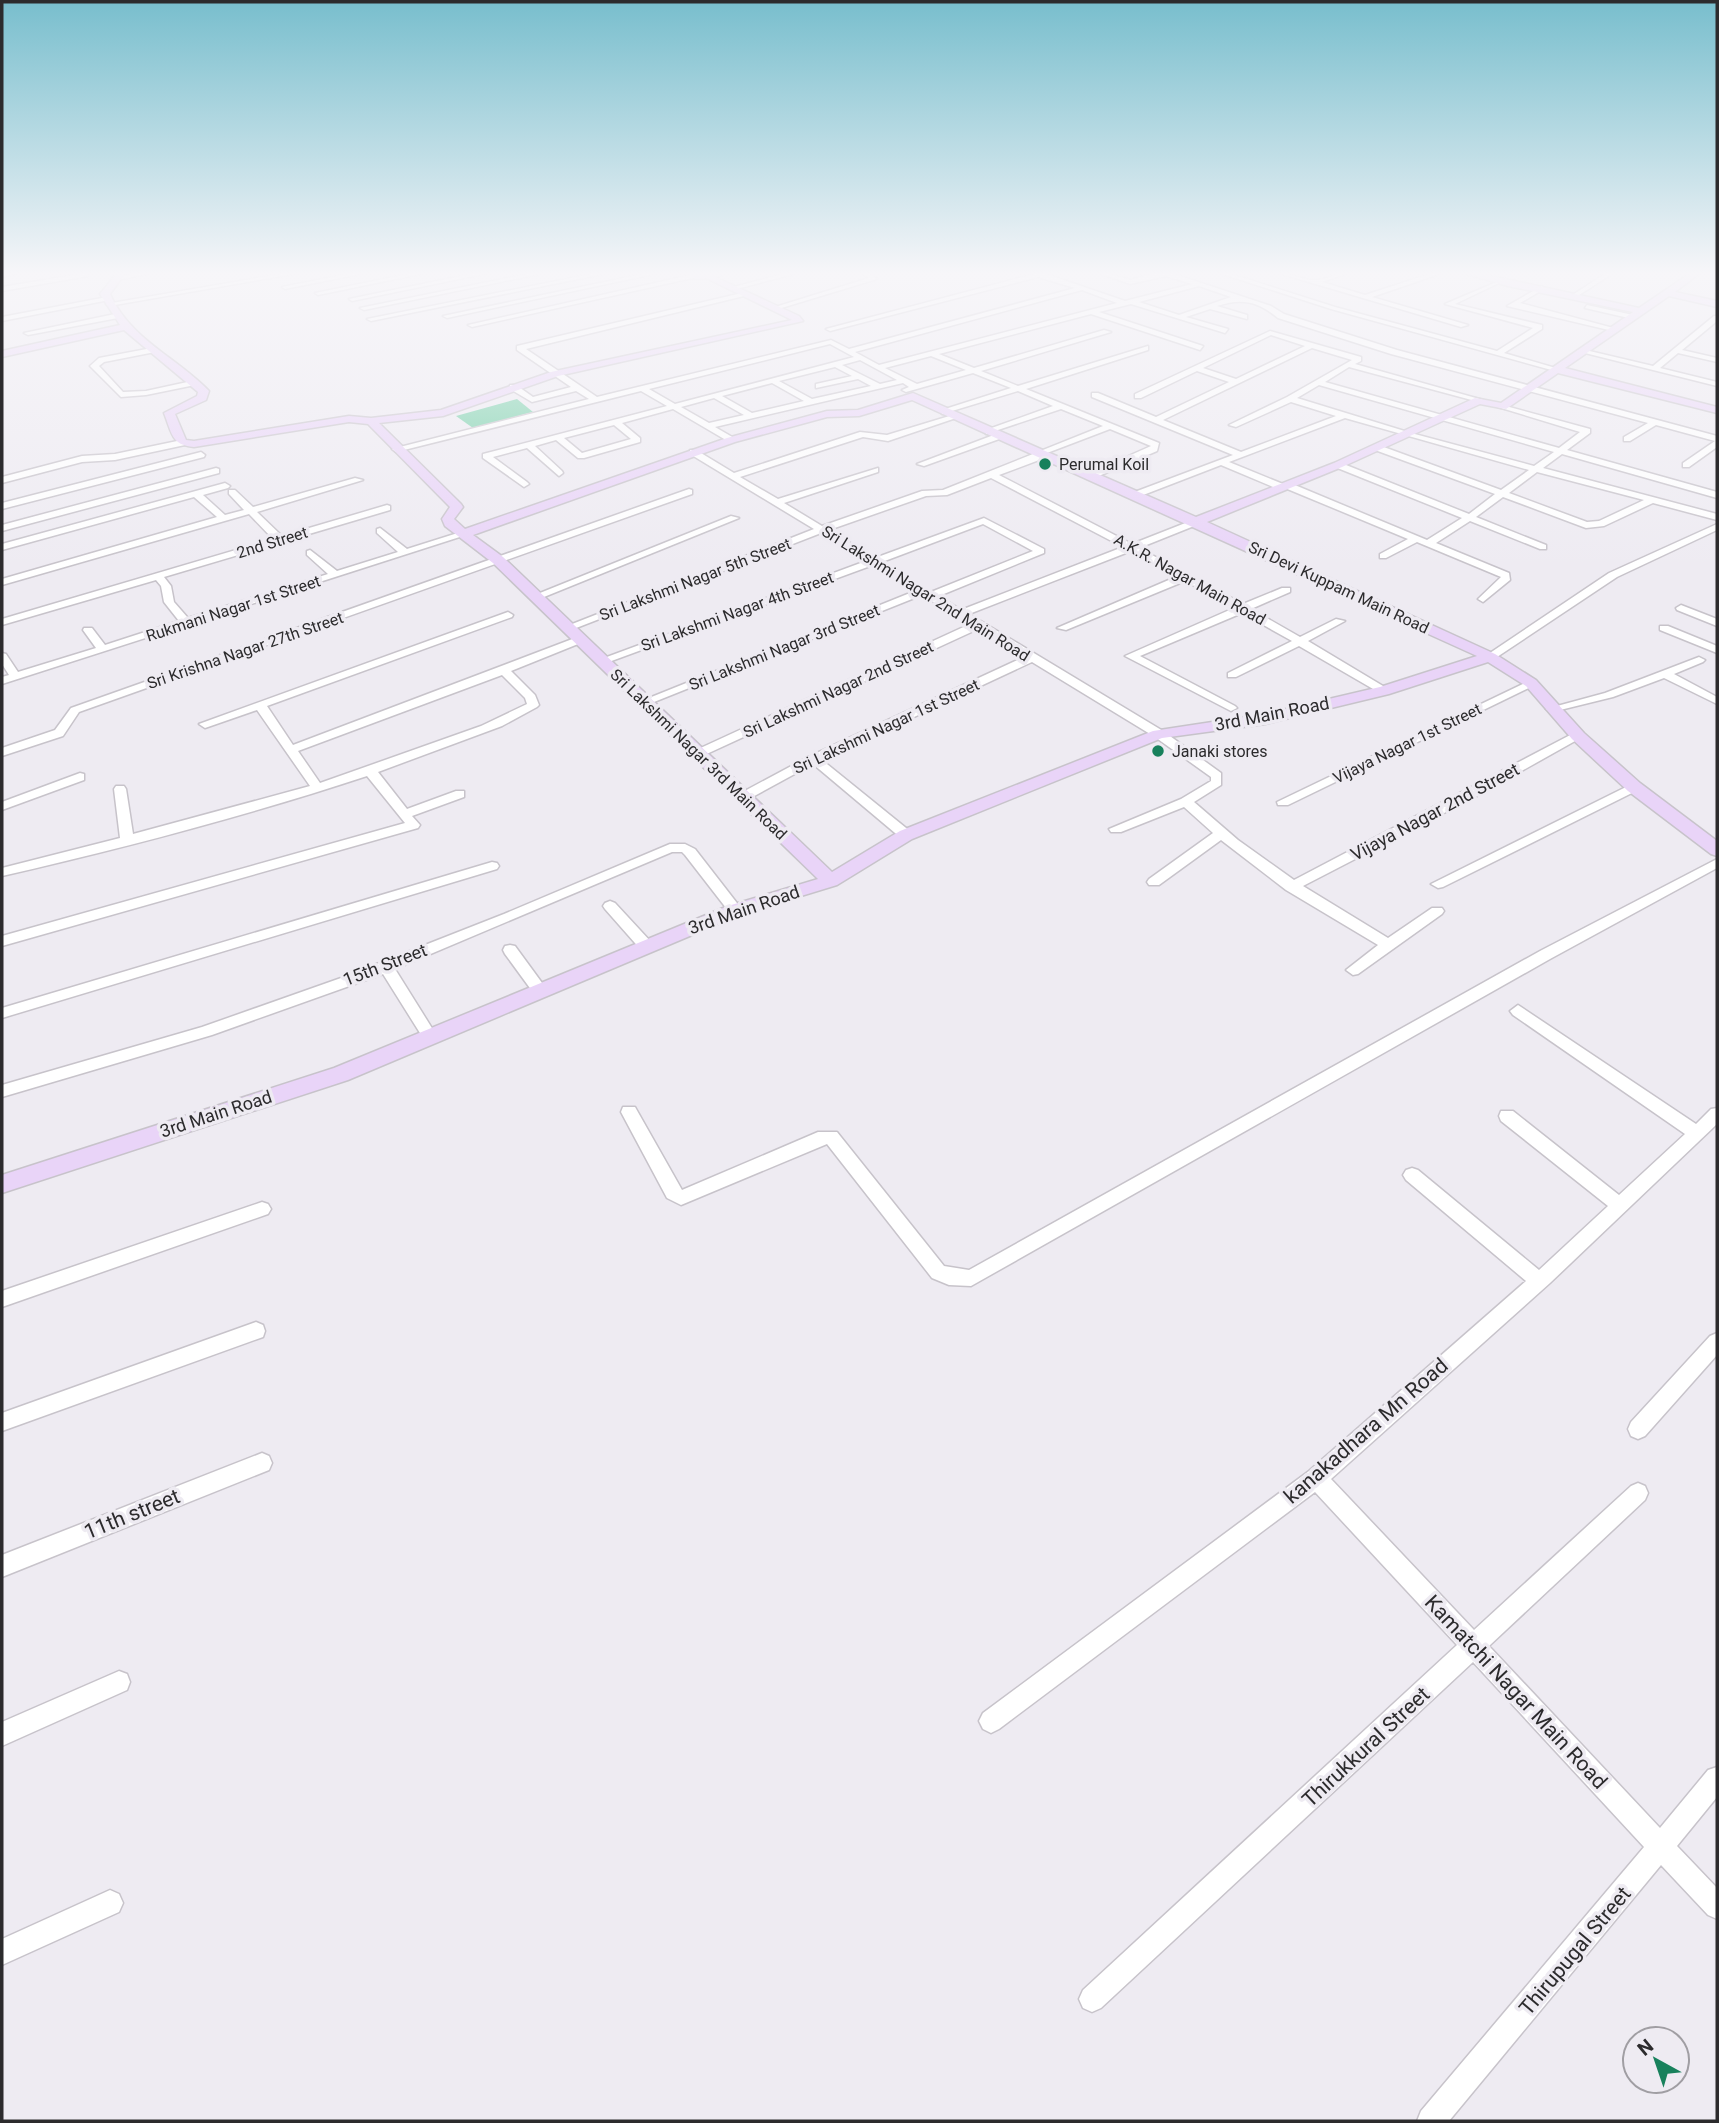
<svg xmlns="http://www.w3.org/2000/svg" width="1719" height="2123" font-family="Roboto,sans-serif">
  <rect width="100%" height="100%" fill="#eeebf2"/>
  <!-- water -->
  <path fill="#70cea5" d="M517,399L533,412L473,428L456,416Z"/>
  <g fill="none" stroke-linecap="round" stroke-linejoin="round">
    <!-- street casing -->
    <g stroke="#c7c3ca" stroke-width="3">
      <path id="street" d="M23,272L2,277V273Z
        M143,272H156L117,280L114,278Z
        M292,272H305L109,306L106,304Z
        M358,272H370L285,289L282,287Z
        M418,272H430L318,295L315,293Z
        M481,272H493L352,301L349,299Z
        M537,272H549L364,310L360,308Z
        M601,272H613L371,321L367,319Z
        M652,272H663L447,318L443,316Z
        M790,272H800L733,290L730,288Z
        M860,272H867L877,279L778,309L772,308L869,278Z
        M1096,272H1105L1130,280L1159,272H1176L1174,274L1271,306L1284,314L1397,350L1717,436V447L1689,467H1683V463L1715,441L1656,425L1630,441H1624V437L1648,423L1391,354L1278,318C1257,301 1242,298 1217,306L1247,315V319L1210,309L1186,317L1228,329L1225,333L1131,304L1099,312L1203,346L1200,350L1091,314L939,354L974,368L1104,330L1111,332L981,371L1018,386L1148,346V350L1026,389L1159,443L1157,451L1094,478H1088V474L1151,446L1110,429L1047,453V457L999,475L1132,544L1193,520H1199V524L1139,548L1243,604L1282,588H1290V592L1251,609L1300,637L1336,619L1345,621L1308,641L1388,689V693H1380L1299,646L1236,677H1228V673L1292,641L1242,613L1140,656L1235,706L1237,708L1231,711L1125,656L1234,608L1185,581L1066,630L1057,628L1178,576L1131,551L969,614L1163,731L1221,773V785L1194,802L1238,840L1294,880L1574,733L1578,732L1584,736L1477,796L1303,886L1388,938L1432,908H1442L1444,911L1442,914L1358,974L1353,975L1346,970L1378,945L1286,890L1221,840L1159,885H1149L1147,882L1149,879L1213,833L1184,807L1121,832H1111L1109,829L1181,799L1211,781V777L1155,737L1032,662L822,760L911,832V838H901L813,764L747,800H739V794L810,756L1024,657L978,629L698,758L694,757V751L970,624L922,595L649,704L645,705L639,702L915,591L873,565L606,663L596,661L866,561L821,533L571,630L562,628L814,529L690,454V450H696L734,473L860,432L887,435L956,414V418L888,441L863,437L740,477L778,499L878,468V472L784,503L822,526L922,491L943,490L1103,426L1061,409L986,434V430L1053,406L1018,391L942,414V410L1011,388L973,373L906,392L902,390L909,387L903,383L715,427L734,438L735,440L731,443L673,409L622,423L640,438V442L584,458H578L556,440L535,446L562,471L563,473L559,476L527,448L493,457L527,482L529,484L524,487L483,458V454L667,406L641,391L396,452L392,449L589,399L576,391L532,402L510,389V385H516L533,397L571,387L517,350V346L746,292L748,295L526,349L597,397L831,340L849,349L1075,288L1038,277L830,331L826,329L1038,273L1049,275L1125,301L1192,284L1166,276L1130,284ZM1199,286L1231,297L1179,315L1139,302ZM1082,290L1117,303L879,365L855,352ZM830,344L854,357L675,404L649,389ZM931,356L966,370L917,384L885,368ZM860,360L897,380L880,384L842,365ZM835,367L852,376L816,384V388L858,379L871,386L812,399L779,381ZM772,383L804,401L752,413L722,396ZM714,398L744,415L709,423L681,407ZM614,425L631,439L582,453L564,438ZM991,478L1123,547L961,610L939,596L1044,553V549L984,518L875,558L829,530L926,496L947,495ZM983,524L1033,551L931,592L882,562Z
        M1216,272H1225L1335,307L1497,351L1533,328L1445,304L1499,281V283L1455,304L1542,325V329L1504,353L1559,369L1555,371L1331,309Z
        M1275,272C1289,272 1302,281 1316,280C1327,280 1338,272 1350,272L1322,282L1365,295L1436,272H1445L1372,297L1468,325L1461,327Z
        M1608,272H1615L1576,297L1571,296Z
        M86,273L88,276L2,291V287Z
        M695,274L697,277L472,327L468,325Z
        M1542,286L1544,289L1520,303L1617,329L1613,331L1507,306Z
        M107,297L109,300L2,321V317Z
        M1587,305L1633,315L1637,317L1633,319L1585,308Z
        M115,314L118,318L28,335L24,333Z
        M1714,316H1717V321L1682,350L1717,358V362L1678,353L1660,368L1717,382V386L1577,351L1581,349L1653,366Z
        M1270,331L1361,357V361L1355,364L1483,400L1479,402L1349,367L1325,382L1559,448L1580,432L1498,407L1502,405L1590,429V433L1567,450L1717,492V498L1562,454L1543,468L1717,514V520L1653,503L1604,526L1586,528L1503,497L1476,517L1546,545V549H1540L1470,521L1436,543L1509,573L1510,580L1483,602L1478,599L1501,577L1417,542L1386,558H1380V554L1408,539L1285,488L1278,489L1221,465L1138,497H1132V493L1233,455L1092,397V393H1098L1156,417L1229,382L1197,371L1141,398H1135V394ZM1271,335L1305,346L1236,379L1203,368ZM1312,348L1352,360L1287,397L1229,425L1236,427L1291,402L1336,416L1241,452L1163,420ZM1319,385L1554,452L1534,466L1411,433L1297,398ZM1345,418L1529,470L1501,490L1381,446H1375V450L1495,494L1469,514L1341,463H1335V467L1462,518L1427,540L1290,483L1283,484L1229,462ZM1537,472L1644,500L1599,521L1587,522L1509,493Z
        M152,348L155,352L104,362L99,366L123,392L146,391L192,381L195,385L146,395L121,397L90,366L99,358Z
        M999,433L1003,436L1002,438L924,466L917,464Z
        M182,440L185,441V445L115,460L82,462L2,483V477L82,456L115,454Z
        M201,452L205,455L204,457L2,509V503Z
        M216,468L219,469V473L2,531V525Z
        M355,478L363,480L257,512L282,536L387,505L390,506V510L164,577L171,586L174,602L188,618L328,574L307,555V551L310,550L337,571L398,552L377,533V529L380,528L407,549L464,531L469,534L2,684V677L9,675L2,664V653L6,654L18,672L96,648L83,630L84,628H92L105,645L179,621L164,602L161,586L156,580L2,625V619L273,539L249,514L2,585V579L217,517L194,497L2,550V544L225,483L230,486L228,488L203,495L225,515L244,510L229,494V490H235L253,507Z
        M689,489L692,490V494L79,712L63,736L2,756V748L55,730L71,708Z
        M731,516L739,518L539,599L530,597Z
        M1717,524V530L1617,577L1494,659L1484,657L1609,573Z
        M1681,605L1717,619V626L1677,610L1676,608Z
        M508,612L513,615L512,617L267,706L293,745L575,638H583V642L511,671L535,695L539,705L537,707L502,726L378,772L407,809L456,791H464V797L412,816L420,825L418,828L2,946V936L405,823L367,776C249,815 124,848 2,876V868L120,838L114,789L116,786H124L126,789L133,834L310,786L257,710L205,728L199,724ZM502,675L525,698L527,704L481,726L320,783L298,751Z
        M1660,626H1668L1717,646V653L1660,630Z
        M1699,657L1705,660L1703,662L1674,674L1717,697V704L1664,678L1613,697L1552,712L1546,709L1605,693Z
        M1531,680L1535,681V685L1288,805H1278L1277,802Z
        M80,773L84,774V780L2,810V802Z
        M1634,783L1640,787L1638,790L1443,887L1438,888L1431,884Z
        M670,844H685L695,849L740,907L742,910L740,913H730L685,855L682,852H672L395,969L435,1033L438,1037L435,1041H425L383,974L212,1035L2,1097V1085L202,1027L341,978L504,914Z
        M1717,859V868L1550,959L971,1286L949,1285L932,1278L827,1144L681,1205L667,1198L621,1112L623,1107H635L682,1190L818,1132H837L944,1266L969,1270L1540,951Z
        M492,862L497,863L499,866L497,869L2,1018V1008Z
        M610,901L615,903L652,943L654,947L652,951H642L605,909L603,906L605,903Z
        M510,945L515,946L545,987L547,991L545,995H535L505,954L503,950L505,946Z
        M1518,1005L1696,1124L1711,1109L1717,1108V1124L1550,1283L1331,1479L1474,1630L1631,1486L1638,1483L1645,1486L1648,1493L1645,1500L1489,1646L1660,1828L1708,1770L1717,1767V1797L1677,1846L1717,1888V1919L1708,1915L1661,1865L1449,2121H1417L1421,2111L1644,1847L1473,1662L1101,2008L1092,2012L1083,2008L1079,1999L1083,1990L1457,1645L1315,1492L999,1729L991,1733L983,1729L979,1721L983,1713L1309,1471L1526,1281L1406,1180L1403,1175L1406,1170L1412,1168L1418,1170L1539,1270L1608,1206L1501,1121L1499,1116L1501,1111H1513L1619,1195L1685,1134L1513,1015L1510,1011Z
        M262,1202L268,1204L271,1209L268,1214L2,1307V1291Z
        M256,1322L263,1325L265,1331L263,1337L2,1431V1413Z
        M1717,1333V1355L1645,1436L1638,1439L1631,1436L1628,1429L1631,1422L1710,1336Z
        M262,1453L269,1456L272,1463L269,1470L2,1577V1555Z
        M119,1671L127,1674L130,1682L127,1690L2,1746V1722Z
        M110,1890L119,1894L123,1903L119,1912L2,1965V1939Z"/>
    </g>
    <!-- secondary casing -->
    <g stroke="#c7c3ca" stroke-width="3">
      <path id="secondary" d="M118,272H126L110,294C130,339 176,357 209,391L206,400L175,414L186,440L194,441L349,416L371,418L441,410L551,372L792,320L706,278L696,279L682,272L700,274L724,272L723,275L715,277L799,316L803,321L558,376L443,416L379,423L461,504L463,507L454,519L465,529L727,438L827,411L858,410L913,393L1196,517L1334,463L1475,398L1501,403L1633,312L1508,286L1460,272H1473L1639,308L1692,272H1701L1675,292L1717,301V307L1669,296L1565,368L1717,407V413L1558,373L1506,409L1480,404L1342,467L1207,522L1495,654L1536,680L1584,733L1640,783L1717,841V856L1711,854L1628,791L1572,739L1526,686L1488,662L1389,694L1265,724L1162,738L912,839L837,885L742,914L348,1080L2,1193V1175L334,1068L728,906L818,879L493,563L445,526L442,519L450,507L368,424L349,422L194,447C171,445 172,433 164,413L197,396L198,392L124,330L2,357V351L120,325L100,294ZM912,400L1477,656L1380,687L1265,714L1153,731L900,831L832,872L503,557L473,535L735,442L827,417L859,416Z"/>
    </g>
    <!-- street -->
    <use href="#street" fill="#fff" fill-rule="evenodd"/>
    <!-- secondary -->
    <use href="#secondary" fill="#e9d4f8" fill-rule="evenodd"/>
  </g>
  <!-- sky -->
  <linearGradient id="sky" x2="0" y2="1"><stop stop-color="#78becd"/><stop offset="0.48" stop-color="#f7f6f9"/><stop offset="1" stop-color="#f7f6f9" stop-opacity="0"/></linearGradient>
  <rect width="1719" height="569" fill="url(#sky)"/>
  <!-- markers -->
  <g fill="#18815c" stroke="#eeebf2" stroke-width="2.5">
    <circle cx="1045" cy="464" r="7"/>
    <circle cx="1158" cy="751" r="7"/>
  </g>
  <g text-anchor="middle" stroke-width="7" stroke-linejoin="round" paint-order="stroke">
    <!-- far-poi labels -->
    <g font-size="16" fill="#2c2b2d" stroke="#eeebf2" text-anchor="start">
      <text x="1059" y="470">Perumal Koil</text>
      <text x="1172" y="757">Janaki stores</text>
    </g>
    <!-- far-street labels -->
    <g font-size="16" fill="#2c2b2d" stroke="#eeebf2">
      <text transform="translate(272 542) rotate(-17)" y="6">2nd Street</text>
      <text transform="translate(695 579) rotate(-21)" y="6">Sri Lakshmi Nagar 5th Street</text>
      <text transform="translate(1190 579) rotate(29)" y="6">A.K.R. Nagar Main Road</text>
      <text transform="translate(1339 587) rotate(25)" y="6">Sri Devi Kuppam Main Road</text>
      <text transform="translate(926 593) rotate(32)" y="6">Sri Lakshmi Nagar 2nd Main Road</text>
      <text transform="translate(233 608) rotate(-18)" y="6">Rukmani Nagar 1st Street</text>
      <text transform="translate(737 611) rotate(-20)" y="6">Sri Lakshmi Nagar 4th Street</text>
      <text transform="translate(784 647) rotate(-22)" y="6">Sri Lakshmi Nagar 3rd Street</text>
      <text transform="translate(245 650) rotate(-19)" y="6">Sri Krishna Nagar 27th Street</text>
      <text transform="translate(838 689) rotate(-25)" y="6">Sri Lakshmi Nagar 2nd Street</text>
      <text transform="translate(886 726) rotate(-25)" y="6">Sri Lakshmi Nagar 1st Street</text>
      <text transform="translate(1407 743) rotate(-26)" y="6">Vijaya Nagar 1st Street</text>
      <text transform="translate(699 754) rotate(44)" y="6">Sri Lakshmi Nagar 3rd Main Road</text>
    </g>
    <!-- street labels -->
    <g font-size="18" fill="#2c2b2d" stroke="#eeebf2">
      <text transform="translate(1272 714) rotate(-11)" y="6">3rd Main Road</text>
      <text transform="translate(1435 812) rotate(-28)" y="6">Vijaya Nagar 2nd Street</text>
      <text transform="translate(744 910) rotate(-19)" y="6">3rd Main Road</text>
      <text transform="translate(385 965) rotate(-21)" y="6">15th Street</text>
      <text transform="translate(216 1114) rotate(-18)" y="6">3rd Main Road</text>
    </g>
    <!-- near-street labels -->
    <g font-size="21" fill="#2c2b2d" stroke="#eeebf2">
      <text transform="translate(1366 1431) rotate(-41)" y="7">kanakadhara Mn Road</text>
      <text transform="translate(132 1514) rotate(-22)" y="7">11th street</text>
      <text transform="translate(1516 1692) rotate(47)" y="7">Kamatchi Nagar Main Road</text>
      <text transform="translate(1366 1747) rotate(-43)" y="7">Thirukkural Street</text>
      <text transform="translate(1575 1951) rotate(-50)" y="7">Thirupugal Street</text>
    </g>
  </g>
  <!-- border -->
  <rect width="1719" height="2123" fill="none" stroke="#2c2b2d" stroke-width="7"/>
  <!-- north arrow -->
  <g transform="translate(1656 2060) rotate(320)"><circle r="33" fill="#eeebf2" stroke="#a09ea3" stroke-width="2"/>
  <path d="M0-5L12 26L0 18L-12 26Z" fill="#18815c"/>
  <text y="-10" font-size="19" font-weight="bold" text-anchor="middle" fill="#2c2b2d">N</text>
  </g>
</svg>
